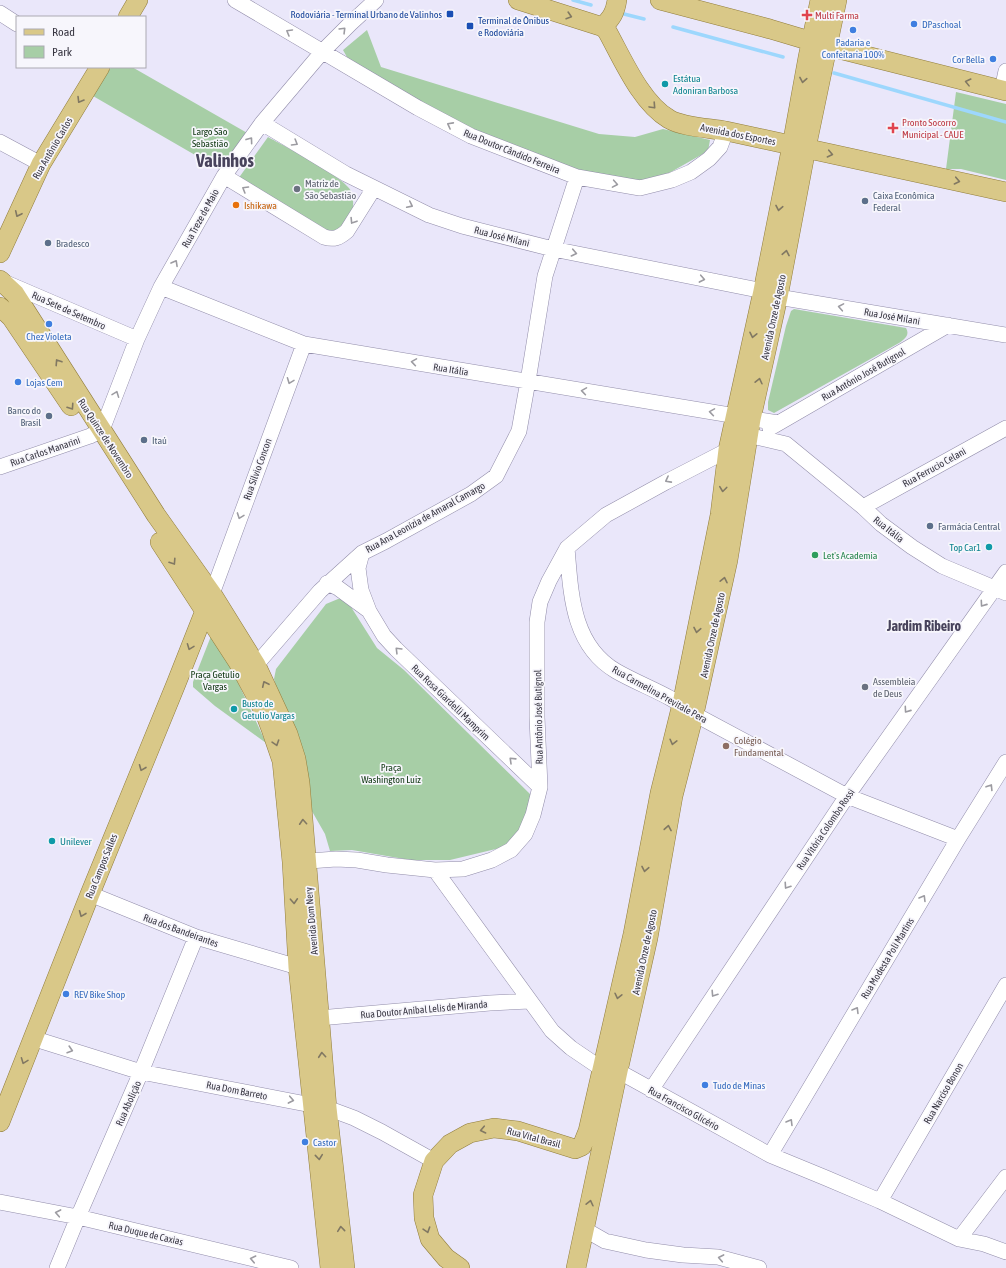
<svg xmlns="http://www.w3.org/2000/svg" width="1006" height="1268" font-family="'Asap Condensed',sans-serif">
  <rect width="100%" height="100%" fill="#eae7fa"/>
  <!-- green -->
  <path fill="#a7cea6" d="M367,30L381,67L599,134L635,137L663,129L710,140L708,151L671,172L652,179L632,182L589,175L486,136L421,104L348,59L343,50Z
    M111,67H132L249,134L221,170L93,96Z
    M956,92L1006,104V180L961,169H946Z
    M268,137C284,146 348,178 352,193C354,201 353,210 352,218L339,229L329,232L238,179Z
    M794,309L906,328C910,335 905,339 899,343L774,413L768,410V402L786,326L791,311Z
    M338,599H346L377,648L404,670L531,795L530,804L515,840L500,848L450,860H410L352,850L330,851L325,834L309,806L274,679L276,669L326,604Z
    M213,631L235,676L266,743L215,706L193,687V682Z"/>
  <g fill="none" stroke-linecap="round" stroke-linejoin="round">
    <!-- stream -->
    <path stroke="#9dd7fd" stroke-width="3.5" d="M573,0L591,5
      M624,14L644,19
      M673,27L783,57
      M834,73L1006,122"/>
    <!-- minor casing -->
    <g stroke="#928daa" stroke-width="16">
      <path id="minor" d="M235,0L418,108L471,136L577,177L640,188L672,180L691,172L709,159L720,147L726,131
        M0,13L17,24
        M1002,90L1006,71
        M262,123L346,174L429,215L462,226L553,249L763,291
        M0,142L41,164
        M224,176L324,237C334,240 339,238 347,231L374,188
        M4,282L137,339
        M161,287L304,344L778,423
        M778,297L1006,335
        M770,428L948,325
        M756,437L786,444L863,507L881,524L912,547L942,566L1006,593
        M0,467L90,436L102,430L137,339L161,287L224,176L262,123L323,51L351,23L376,0
        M863,507L1006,428
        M567,548C571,594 572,645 616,671C642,686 671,695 694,714L847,796L958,839
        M362,553L358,568L361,590L369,611L384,636L396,649L540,787
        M327,583L338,588L368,610
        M212,594L304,344
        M256,665L320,591L362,553L386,541L471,494L496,476L519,431L528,381L545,276L577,177
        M296,862L336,859L357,860L387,865L435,870L463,869L492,860L511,850L525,834L533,815L540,787L537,717V622L540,602L549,581L567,548L606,515L666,482L728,450
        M435,870L552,1031L571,1048L602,1069L618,1071L770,1155L826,1178L880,1201L959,1239L984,1244L1006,1252
        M90,894L196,937L298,967
        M319,1018L490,1003L530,1001
        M32,1038L141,1072L327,1108L354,1118L382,1132L434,1161
        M651,1090L847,796L1006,572
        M770,1155L958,839L1006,762
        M880,1201L1006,985
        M0,1202L78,1217L291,1268
        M584,1229L605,1241L646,1250L683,1255L718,1257L759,1268
        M959,1239L1006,1177
        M57,1268L78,1217L141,1072L196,937"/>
    </g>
    <!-- major casing -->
    <g stroke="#917d3c" stroke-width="20">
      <path id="major" d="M518,0L603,27L607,31C622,58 641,103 669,119C682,127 710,128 726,131L1006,192
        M660,0L770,29L827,46L1006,91
        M128,17L138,0
        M603,27C612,17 615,13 617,0
        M0,253L41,164L100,67
        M0,280L15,294L156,515L212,594L256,665L288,734L296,759L300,783L327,1108L345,1268
        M0,307L11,317L71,406
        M160,542L238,662L265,713L271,729L282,761L292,862L298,967L330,1268
        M0,1122L90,894L176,684L208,603
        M575,1149L582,1146L588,1131L633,934L660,793L682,704L720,515L728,450L763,291L792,145L808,57L820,0
        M460,1268L446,1258L430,1239L424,1218L423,1195L434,1161L450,1144L470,1133L494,1128L518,1131L575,1149
        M576,1268L618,1071L648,938L673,796L694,714L728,560L751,419L778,297L806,149L837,0"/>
    </g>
    <!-- minor -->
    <use href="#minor" stroke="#fff" stroke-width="15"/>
    <!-- major -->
    <use href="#major" stroke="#d9c888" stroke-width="19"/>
  </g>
  <!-- one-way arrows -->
  <defs><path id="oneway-chevron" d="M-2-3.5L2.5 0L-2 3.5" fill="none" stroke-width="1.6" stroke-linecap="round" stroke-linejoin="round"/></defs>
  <g stroke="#817862">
    <use href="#oneway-chevron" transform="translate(569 16) rotate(17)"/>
    <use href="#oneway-chevron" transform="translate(803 80) rotate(100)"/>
    <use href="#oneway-chevron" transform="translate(968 82) rotate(-166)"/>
    <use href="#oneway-chevron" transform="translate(80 100) rotate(121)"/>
    <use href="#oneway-chevron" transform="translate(653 106) rotate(47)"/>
    <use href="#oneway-chevron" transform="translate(830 154) rotate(12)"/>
    <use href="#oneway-chevron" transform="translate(957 181) rotate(12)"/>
    <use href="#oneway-chevron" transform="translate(779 208) rotate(101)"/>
    <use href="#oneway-chevron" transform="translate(18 214) rotate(115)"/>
    <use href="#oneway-chevron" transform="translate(786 253) rotate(-79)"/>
    <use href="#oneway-chevron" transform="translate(753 335) rotate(102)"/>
    <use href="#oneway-chevron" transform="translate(58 362) rotate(-123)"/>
    <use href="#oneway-chevron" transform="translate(759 381) rotate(-77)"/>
    <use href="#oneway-chevron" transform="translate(71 407) rotate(56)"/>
    <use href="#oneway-chevron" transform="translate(723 489) rotate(97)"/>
    <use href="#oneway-chevron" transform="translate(173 562) rotate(57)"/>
    <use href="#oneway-chevron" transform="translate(724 580) rotate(-78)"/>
    <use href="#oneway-chevron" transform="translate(697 630) rotate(101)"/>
    <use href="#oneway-chevron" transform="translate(190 647) rotate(111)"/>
    <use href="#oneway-chevron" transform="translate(265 684) rotate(-115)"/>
    <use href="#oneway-chevron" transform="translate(673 742) rotate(104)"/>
    <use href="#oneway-chevron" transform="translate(276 743) rotate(72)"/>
    <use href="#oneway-chevron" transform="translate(142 768) rotate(112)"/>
    <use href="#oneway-chevron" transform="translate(303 822) rotate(-94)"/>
    <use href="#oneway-chevron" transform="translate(668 828) rotate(-80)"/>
    <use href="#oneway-chevron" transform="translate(645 869) rotate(101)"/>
    <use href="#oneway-chevron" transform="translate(294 901) rotate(87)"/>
    <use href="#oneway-chevron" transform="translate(82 914) rotate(112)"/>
    <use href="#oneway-chevron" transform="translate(618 996) rotate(103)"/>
    <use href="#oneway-chevron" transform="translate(322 1055) rotate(-95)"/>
    <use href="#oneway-chevron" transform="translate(24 1061) rotate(111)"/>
    <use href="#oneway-chevron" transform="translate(483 1130) rotate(168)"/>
    <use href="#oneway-chevron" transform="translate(319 1157) rotate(84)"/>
    <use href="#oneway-chevron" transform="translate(590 1203) rotate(-77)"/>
    <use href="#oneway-chevron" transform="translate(341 1229) rotate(-96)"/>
    <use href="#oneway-chevron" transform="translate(427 1230) rotate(72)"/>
  </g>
  <g stroke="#9c9ba1">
    <use href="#oneway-chevron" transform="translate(343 30) rotate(-45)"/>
    <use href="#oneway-chevron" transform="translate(289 32) rotate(-150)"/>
    <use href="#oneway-chevron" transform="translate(450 125) rotate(-152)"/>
    <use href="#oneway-chevron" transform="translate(250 140) rotate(-54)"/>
    <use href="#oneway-chevron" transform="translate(295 143) rotate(31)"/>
    <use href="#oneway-chevron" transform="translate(615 184) rotate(10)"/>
    <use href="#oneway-chevron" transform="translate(245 189) rotate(-149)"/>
    <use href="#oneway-chevron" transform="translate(410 205) rotate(26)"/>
    <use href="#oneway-chevron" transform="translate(353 221) rotate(122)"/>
    <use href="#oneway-chevron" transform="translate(574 253) rotate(12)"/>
    <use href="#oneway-chevron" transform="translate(175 263) rotate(-61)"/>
    <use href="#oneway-chevron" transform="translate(702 279) rotate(11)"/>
    <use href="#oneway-chevron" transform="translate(841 307) rotate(-170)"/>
    <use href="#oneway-chevron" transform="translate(414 362) rotate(-171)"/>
    <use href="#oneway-chevron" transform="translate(290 381) rotate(111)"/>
    <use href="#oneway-chevron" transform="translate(584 391) rotate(-171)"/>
    <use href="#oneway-chevron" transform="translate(116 394) rotate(-69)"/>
    <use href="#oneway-chevron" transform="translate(712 412) rotate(-171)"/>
    <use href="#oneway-chevron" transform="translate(668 480) rotate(152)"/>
    <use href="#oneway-chevron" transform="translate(240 516) rotate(110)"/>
    <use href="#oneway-chevron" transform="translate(983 604) rotate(125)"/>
    <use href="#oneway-chevron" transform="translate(398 650) rotate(-135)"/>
    <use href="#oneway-chevron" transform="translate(907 710) rotate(125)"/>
    <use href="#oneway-chevron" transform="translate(512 760) rotate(-136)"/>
    <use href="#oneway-chevron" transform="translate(990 787) rotate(-58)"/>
    <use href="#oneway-chevron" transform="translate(787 886) rotate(124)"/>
    <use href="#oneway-chevron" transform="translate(923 898) rotate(-59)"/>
    <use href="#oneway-chevron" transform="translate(714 994) rotate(123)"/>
    <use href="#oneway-chevron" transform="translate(856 1010) rotate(-59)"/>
    <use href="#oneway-chevron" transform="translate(70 1050) rotate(17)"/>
    <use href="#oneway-chevron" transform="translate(291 1100) rotate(11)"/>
    <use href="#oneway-chevron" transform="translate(790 1122) rotate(-59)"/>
    <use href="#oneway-chevron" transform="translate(58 1213) rotate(-169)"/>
    <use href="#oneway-chevron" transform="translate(721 1258) rotate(-169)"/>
    <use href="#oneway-chevron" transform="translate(253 1259) rotate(-167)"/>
  </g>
  <!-- markers -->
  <g fill="#1a4fb4" stroke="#f7f6fc" stroke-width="1.5">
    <rect x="446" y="10" width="8" height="8" rx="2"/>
    <rect x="466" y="22" width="8" height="8" rx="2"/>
  </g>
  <g fill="#e0444e" stroke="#f7f6fc" stroke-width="1.5">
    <path d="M805 9h4v4h4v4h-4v4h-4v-4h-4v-4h4z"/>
    <path d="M891 122h4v4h4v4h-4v4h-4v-4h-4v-4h4z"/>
  </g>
  <g fill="#3f7fe0" stroke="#f7f6fc" stroke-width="1.5">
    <circle cx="914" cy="24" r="4"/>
    <circle cx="853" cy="30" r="4"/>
    <circle cx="993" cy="59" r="4"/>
    <circle cx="49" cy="324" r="4"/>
    <circle cx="18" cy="382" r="4"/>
    <circle cx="66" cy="994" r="4"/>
    <circle cx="705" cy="1085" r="4"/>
    <circle cx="305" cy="1142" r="4"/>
  </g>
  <g fill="#0f9aa8" stroke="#f7f6fc" stroke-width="1.5">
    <circle cx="665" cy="84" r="4"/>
    <circle cx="989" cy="547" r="4"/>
    <circle cx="234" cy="709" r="4"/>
    <circle cx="52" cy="841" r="4"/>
  </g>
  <g fill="#6b7280" stroke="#f7f6fc" stroke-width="1.5">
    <circle cx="297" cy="189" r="4"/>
    <circle cx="865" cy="687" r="4"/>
  </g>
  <g fill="#5c6f8a" stroke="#f7f6fc" stroke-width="1.5">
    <circle cx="865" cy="201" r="4"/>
    <circle cx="48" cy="243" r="4"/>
    <circle cx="49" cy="416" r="4"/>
    <circle cx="144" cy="440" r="4"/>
    <circle cx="930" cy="526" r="4"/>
  </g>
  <circle fill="#e8710a" stroke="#f7f6fc" stroke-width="1.5" cx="236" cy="205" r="4"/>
  <circle fill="#2e9e5b" stroke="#f7f6fc" stroke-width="1.5" cx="815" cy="555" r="4"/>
  <circle fill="#8d6e63" stroke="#f7f6fc" stroke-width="1.5" cx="726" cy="746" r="4"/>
  <g text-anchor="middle" stroke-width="3.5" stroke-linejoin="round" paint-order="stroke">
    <!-- transit labels -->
    <g font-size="10" fill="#164399" stroke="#f7f6fc" text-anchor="end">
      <text x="442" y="18">Rodoviária - Terminal Urbano de Valinhos</text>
      <text x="478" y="24" text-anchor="start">Terminal de Ônibus<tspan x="478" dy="12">e Rodoviária</tspan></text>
    </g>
    <!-- health labels -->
    <g font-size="10" fill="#be3a42" stroke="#f7f6fc" text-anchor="start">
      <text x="815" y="19">Multi Farma</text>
      <text x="902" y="126">Pronto Socorro<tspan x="902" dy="12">Municipal - CAUE</tspan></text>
    </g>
    <!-- shop labels -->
    <g font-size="10" fill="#366cbe" stroke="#f7f6fc" text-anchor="start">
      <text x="922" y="28">DPaschoal</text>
      <text x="853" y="46" text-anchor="middle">Padaria e<tspan x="853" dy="12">Confeitaria 100%</tspan></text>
      <text x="985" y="63" text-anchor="end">Cor Bella</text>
      <text x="49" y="340" text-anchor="middle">Chez Violeta</text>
      <text x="26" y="386">Lojas Cem</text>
      <text x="74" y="998">REV Bike Shop</text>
      <text x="713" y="1089">Tudo de Minas</text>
      <text x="313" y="1146">Castor</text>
    </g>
    <!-- culture labels -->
    <g font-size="10" fill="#0d838f" stroke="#f7f6fc" text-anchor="start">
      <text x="673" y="82">Estátua<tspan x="673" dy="12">Adoniran Barbosa</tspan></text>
      <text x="981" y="551" text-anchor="end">Top Car1</text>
      <text x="242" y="707">Busto de<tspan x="242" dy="12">Getulio Vargas</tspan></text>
      <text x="60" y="845">Unilever</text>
    </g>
    <!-- park labels -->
    <g font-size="10" fill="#0e3610" stroke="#f7f6fc">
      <text x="210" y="135">Largo São<tspan x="210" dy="12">Sebastião</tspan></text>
      <text x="215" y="678">Praça Getulio<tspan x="215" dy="12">Vargas</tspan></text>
      <text x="391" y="771">Praça<tspan x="391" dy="12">Washington Luiz</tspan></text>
    </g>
    <!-- street labels -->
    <g font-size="10" fill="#393743" stroke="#f7f6fc">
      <text transform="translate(738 134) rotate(11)" y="4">Avenida dos Esportes</text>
      <text transform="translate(52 148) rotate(-60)" y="4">Rua Antônio Carlos</text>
      <text transform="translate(512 151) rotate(22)" y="4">Rua Doutor Cândido Ferreira</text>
      <text transform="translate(200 218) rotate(-61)" y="4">Rua Treze de Maio</text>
      <text transform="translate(502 236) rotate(14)" y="4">Rua José Milani</text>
      <text transform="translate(69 310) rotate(24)" y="4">Rua Sete de Setembro</text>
      <text transform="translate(892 316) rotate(10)" y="4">Rua José Milani</text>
      <text transform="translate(773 317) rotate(-78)" y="4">Avenida Onze de Agosto</text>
      <text transform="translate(451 369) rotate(9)" y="4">Rua Itália</text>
      <text transform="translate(863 374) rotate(-30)" y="4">Rua Antônio José Butignol</text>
      <text transform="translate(106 438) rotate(57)" y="4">Rua Quinze de Novembro</text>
      <text transform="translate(45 451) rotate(-19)" y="4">Rua Carlos Manarini</text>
      <text transform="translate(934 467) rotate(-29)" y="4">Rua Ferrucio Celani</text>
      <text transform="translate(257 469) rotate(-70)" y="4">Rua Sílvio Concon</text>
      <text transform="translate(425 517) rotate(-29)" y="4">Rua Ana Leonízia de Amaral Camargo</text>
      <text transform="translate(889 529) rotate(38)" y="4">Rua Itália</text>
      <text transform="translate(712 635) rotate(-78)" y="4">Avenida Onze de Agosto</text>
      <text transform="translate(660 694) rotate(29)" y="4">Rua Carmelina Previtale Pera</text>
      <text transform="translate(451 702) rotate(44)" y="4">Rua Rosa Giardelli Mamprim</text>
      <text transform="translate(538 717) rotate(-91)" y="4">Rua Antônio José Butignol</text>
      <text transform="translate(825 829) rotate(-56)" y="4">Rua Vitória Colombo Rossi</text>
      <text transform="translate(101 866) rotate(-68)" y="4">Rua Campos Salles</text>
      <text transform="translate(311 921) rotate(-95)" y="4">Avenida Dom Nery</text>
      <text transform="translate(181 930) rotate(20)" y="4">Rua dos Bandeirantes</text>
      <text transform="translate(644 952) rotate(-78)" y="4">Avenida Onze de Agosto</text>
      <text transform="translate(887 958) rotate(-59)" y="4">Rua Modesta Poli Martins</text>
      <text transform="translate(424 1009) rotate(-5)" y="4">Rua Doutor Aníbal Lelis de Miranda</text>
      <text transform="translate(237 1090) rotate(11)" y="4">Rua Dom Barreto</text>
      <text transform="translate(943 1093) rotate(-60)" y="4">Rua Narciso Bonon</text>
      <text transform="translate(128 1103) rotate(-66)" y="4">Rua Abolição</text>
      <text transform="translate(684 1108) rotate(29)" y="4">Rua Francisco Glicério</text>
      <text transform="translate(534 1137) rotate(15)" y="4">Rua Vital Brasil</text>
      <text transform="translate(146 1233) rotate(13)" y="4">Rua Duque de Caxias</text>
    </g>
    <!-- worship labels -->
    <g font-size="10" fill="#5b616d" stroke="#f7f6fc" text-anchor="start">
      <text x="305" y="187">Matriz de<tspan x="305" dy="12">São Sebastião</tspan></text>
      <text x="873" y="685">Assembleia<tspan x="873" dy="12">de Deus</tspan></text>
    </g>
    <!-- service labels -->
    <g font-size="10" fill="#4e5e75" stroke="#f7f6fc" text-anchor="start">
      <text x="873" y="199">Caixa Econômica<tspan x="873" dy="12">Federal</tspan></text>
      <text x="56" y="247">Bradesco</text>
      <text x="41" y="414" text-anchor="end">Banco do<tspan x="41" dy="12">Brasil</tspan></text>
      <text x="152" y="444">Itaú</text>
      <text x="938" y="530">Farmácia Central</text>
    </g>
    <!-- food labels -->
    <g font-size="10" fill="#c56008" stroke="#f7f6fc" text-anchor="start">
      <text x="244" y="209">Ishikawa</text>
    </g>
    <!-- leisure labels -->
    <g font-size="10" fill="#27864d" stroke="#f7f6fc" text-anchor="start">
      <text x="823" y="559">Let's Academia</text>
    </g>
    <!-- education labels -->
    <g font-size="10" fill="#785e54" stroke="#f7f6fc" text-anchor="start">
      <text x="734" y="744">Colégio<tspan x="734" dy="12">Fundamental</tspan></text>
    </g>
    <!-- district labels -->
    <g font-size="14" font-weight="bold" fill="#48435c" stroke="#f7f6fc">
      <text x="924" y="631">Jardim Ribeiro</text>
    </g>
    <!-- town labels -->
    <g font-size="18" font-weight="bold" fill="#48435c" stroke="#f7f6fc">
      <text x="225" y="167">Valinhos</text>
    </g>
  </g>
  <!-- legend -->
  <rect x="16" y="16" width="130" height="52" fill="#f7f6fc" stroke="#abaab2"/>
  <rect x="24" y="29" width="20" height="6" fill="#d9c888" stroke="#abaab2"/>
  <text x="52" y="36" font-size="12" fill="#393743">Road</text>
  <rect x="24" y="46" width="20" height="12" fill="#a7cea6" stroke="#abaab2"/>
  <text x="52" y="56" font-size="12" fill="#393743">Park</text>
</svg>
